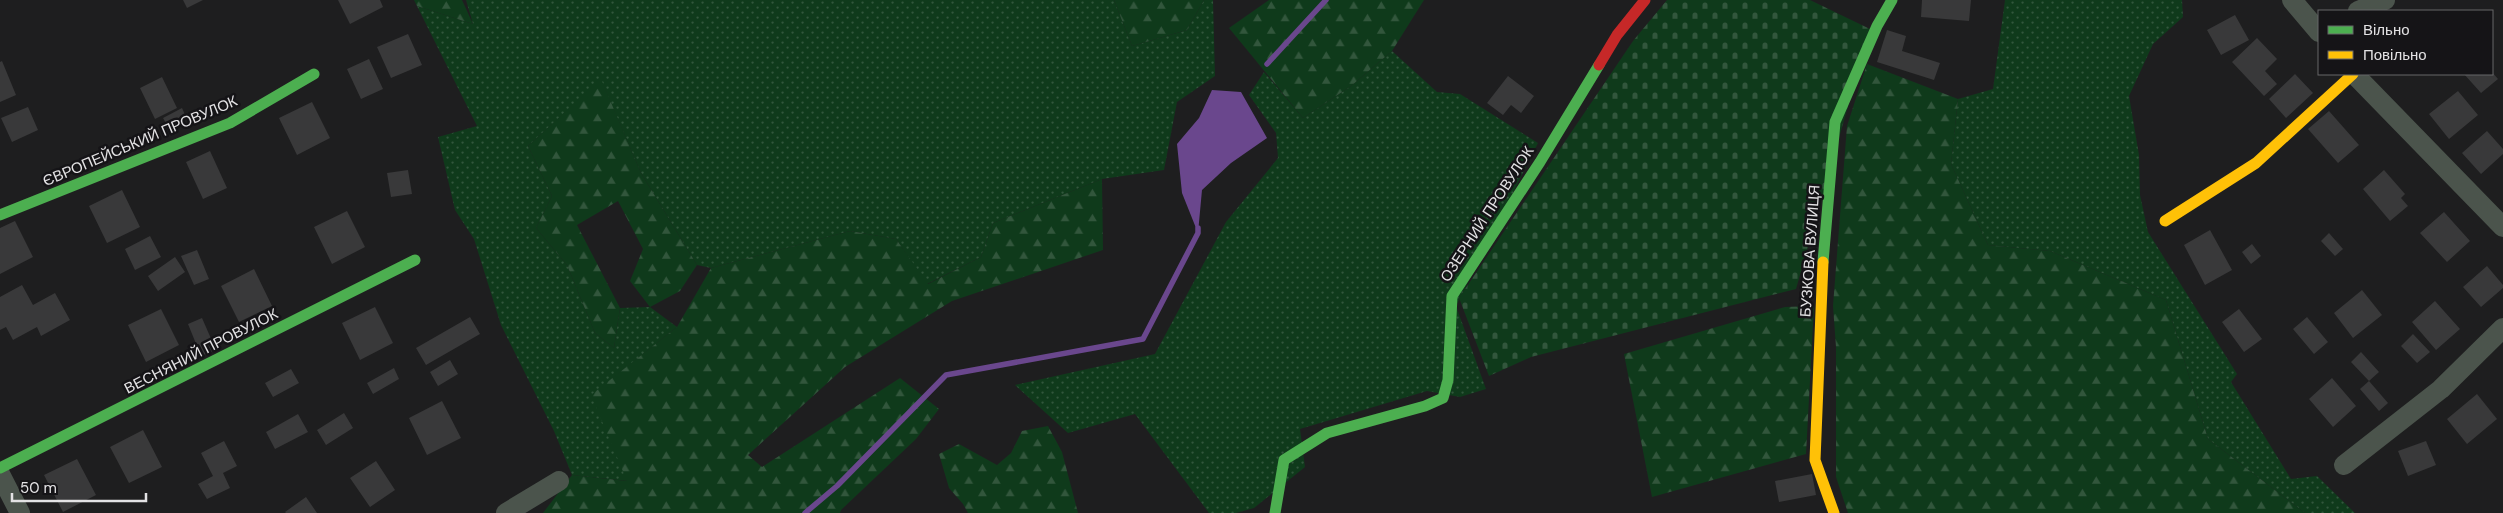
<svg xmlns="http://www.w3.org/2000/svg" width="2503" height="513" font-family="'DM Sans',sans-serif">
  <defs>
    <pattern id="grass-dots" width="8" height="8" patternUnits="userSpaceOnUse" patternTransform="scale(1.25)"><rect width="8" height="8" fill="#0f3a1b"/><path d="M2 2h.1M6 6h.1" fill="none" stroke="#32563c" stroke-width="1.8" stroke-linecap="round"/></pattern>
    <pattern id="forest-firs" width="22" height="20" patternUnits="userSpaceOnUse" patternTransform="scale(1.25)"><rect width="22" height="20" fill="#0f3a1b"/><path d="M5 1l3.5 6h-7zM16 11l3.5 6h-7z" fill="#32563c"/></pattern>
    <pattern id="cemetery-stones" width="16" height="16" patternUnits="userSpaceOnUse" patternTransform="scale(1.25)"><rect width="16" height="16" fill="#0f3a1b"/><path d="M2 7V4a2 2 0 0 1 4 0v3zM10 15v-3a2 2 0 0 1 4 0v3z" fill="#32563c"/></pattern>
  </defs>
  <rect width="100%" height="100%" fill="#1e1e1f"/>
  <!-- grass -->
  <path fill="url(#grass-dots)" d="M466,0H1114L1132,46L1187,30L1204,0H1213L1215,76L1177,102L1164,170L1102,179L993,223L981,257L927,284L896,239L850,231L711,268L697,265L641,173L601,80L528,146L552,196L536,228L567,265L595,333L614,348L620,308L650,307L677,327L592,395L628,481L572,475L554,431L501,325L474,239L455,210L438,137L477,126L417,6L473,24Z
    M2005,0H2182L2183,17L2153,44L2129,96L2139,155L2140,195L2148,232L2237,374L2231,382L2291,479L2317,476L2355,513H2305L2208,439L2166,300L2050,251L1988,245L1951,164L1958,99L1993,89Z
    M1392,51L1437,92L1460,94L1538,143L1456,306L1486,389L1460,397L1427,391L1300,429L1305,467L1254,508L1236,513H1209L1135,414L1068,433L1015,385L1155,354L1226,222L1278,158L1276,133L1249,95L1264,72L1303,118L1351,86Z"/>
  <!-- forest -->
  <path fill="url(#forest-firs)" d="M414,0H462L473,24L417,6Z
    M1114,0H1204L1187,30L1132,46Z
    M1269,0H1424L1392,51L1351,86L1303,118L1229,28Z
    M1867,64L1958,99L1951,164L1988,245L2050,251L2166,300L2208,439L2305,513H1848L1836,477V347L1833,306L1847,126Z
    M601,79L641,173L697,265L680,291L650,307L630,281L643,249L618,201L577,225L620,308L614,348L595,333L567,265L536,228L552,196L528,146Z
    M1102,179L1103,250L952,301L845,367L748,455L762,467L900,378L939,409L916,439L841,510L840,513H543L572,475L627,481L591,395L677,327L711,268L850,231L896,239L928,284L981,257L993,223Z
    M1814,306L1806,454L1652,497L1624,354L1785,307Z
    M1048,426L1062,452L1078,513H968L963,504L949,488L939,454L959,444L997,465L1011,453L1022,431Z"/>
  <!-- cemetery -->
  <path fill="url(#cemetery-stones)" d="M1667,0H1810L1870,29L1796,289L1531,357L1489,376L1459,298L1633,41Z"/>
  <!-- water -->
  <path fill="#6a478d" d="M1212,90L1241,92L1267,138L1231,163L1202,190L1198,233L1182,193L1177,144L1199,118Z"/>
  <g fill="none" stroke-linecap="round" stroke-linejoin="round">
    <!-- stream -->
    <path stroke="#6a478d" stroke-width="5.5" d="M1267,64L1326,0
      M805,513L837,486L946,375L1143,339L1198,233V228"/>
  </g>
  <!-- building -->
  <path fill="#39393a" d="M183,0H203L187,8Z
    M338,0H380L383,7L350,24Z
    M1922,0H1971L1969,21L1921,17Z
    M2235,15L2249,40L2221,55L2207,30Z
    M1887,30L1906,36L1902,51L1940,63L1934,80L1877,62Z
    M408,34L422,65L391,78L377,47Z
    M2257,38L2277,59L2265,71L2277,84L2264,96L2232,62Z
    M369,59L383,89L361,99L347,69Z
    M2,61L16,95L0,102V62Z
    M2492,72L2498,79L2481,93L2464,74H2492Z
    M2295,74L2313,93L2286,118L2269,99Z
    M1508,76L1534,96L1521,113L1511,105L1503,115L1487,103Z
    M162,77L177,108L155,119L140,88Z
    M2458,91L2478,115L2449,139L2429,114Z
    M312,102L330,138L297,155L279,118Z
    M28,107L38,130L12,142L1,118Z
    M182,108L186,117L168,127L163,118Z
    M2329,111L2359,145L2338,163L2308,129Z
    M2487,131L2503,149V154L2481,174L2462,153Z
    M210,151L227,188L203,199L186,162Z
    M408,170L412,194L391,197L387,173Z
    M2384,170L2405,194L2401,198L2408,206L2390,221L2363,189Z
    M122,190L140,227L107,243L89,206Z
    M347,211L365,247L332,264L314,227Z
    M2444,212L2470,241L2447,262L2420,233Z
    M15,221L33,257L0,274V228Z
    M2210,230L2232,270L2205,285L2184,245Z
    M2329,233L2343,249L2335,256L2321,241Z
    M150,236L161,257L135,270L125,249Z
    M2252,244L2261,256L2251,264L2242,252Z
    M197,250L209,279L194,285L181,256Z
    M175,257L185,272L158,291L148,276Z
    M2487,266L2503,285V288L2481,307L2463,287Z
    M254,269L272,306L239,322L221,286Z
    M22,285L33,305L55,293L70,320L41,336L37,327L13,340L6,327L0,330V297Z
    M2362,290L2382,315L2353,338L2334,313Z
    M2435,301L2460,329L2436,350L2412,322Z
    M375,307L393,343L360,360L342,323Z
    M161,309L179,345L146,362L128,325Z
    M2239,309L2262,339L2244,352L2222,322Z
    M470,317L480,334L426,365L416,348Z
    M2307,317L2328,342L2314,354L2293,329Z
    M202,318L216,350L201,356L188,324Z
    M2413,334L2430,352L2417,363L2401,346Z
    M2361,352L2379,372L2369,381L2351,362Z
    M450,360L458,374L438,386L430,372Z
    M394,368L399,379L373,394L367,383Z
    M291,369L299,383L273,397L265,383Z
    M2332,378L2356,406L2333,427L2309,399Z
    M2369,381L2388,403L2379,411L2360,389Z
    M2477,394L2497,419L2467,444L2447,419Z
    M442,401L461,438L427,455L409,418Z
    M344,413L353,428L326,445L317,430Z
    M298,414L308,432L275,449L266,432Z
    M143,430L162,467L129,483L110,447Z
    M224,441L237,466L223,473L230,488L207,499L198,484L213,476L201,453Z
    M2426,441L2436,465L2408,476L2398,451Z
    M77,459L96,495L63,512L44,475Z
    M376,461L395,490L370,507L350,478Z
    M1812,474L1816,495L1779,502L1775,481Z
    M306,497L317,513H286L285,512Z"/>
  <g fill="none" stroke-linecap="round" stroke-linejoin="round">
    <!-- street -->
    <path stroke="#4b544c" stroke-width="20" d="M2292,0L2319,32
      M2358,11L2385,0
      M2354,74L2503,227
      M2344,465L2441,389L2503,328
      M0,474L20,513
      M506,513L559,481"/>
    <!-- fast -->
    <path stroke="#4caf50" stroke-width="11" d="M0,215L230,123L314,74
      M1823,262L1835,122L1877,26L1892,0
      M0,468L415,260
      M1275,513L1284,460L1327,433L1425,406L1443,398L1448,380L1452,296L1540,162L1599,65"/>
    <!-- slow -->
    <path stroke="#ffc107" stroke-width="11" d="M2165,221L2256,163L2353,74
      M1823,262L1815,460L1834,513"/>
    <!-- jam -->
    <path stroke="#c62828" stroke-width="11" d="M1599,65L1617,35L1645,0"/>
  </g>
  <g text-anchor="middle" stroke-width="5" stroke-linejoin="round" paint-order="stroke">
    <!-- street labels -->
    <g font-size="15" fill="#e3e2e4" stroke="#151417">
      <text transform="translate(140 141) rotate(-23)" y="5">ЄВРОПЕЙСЬКИЙ ПРОВУЛОК</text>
      <text transform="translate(1487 214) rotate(-57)" y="5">ОЗЕРНИЙ ПРОВУЛОК</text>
      <text transform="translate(1810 251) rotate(-86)" y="5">БУЗКОВА ВУЛИЦЯ</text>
      <text transform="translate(201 351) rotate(-27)" y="5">ВЕСНЯНИЙ ПРОВУЛОК</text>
    </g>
  </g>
  <!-- legend -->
  <rect x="2318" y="10" width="175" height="65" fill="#151417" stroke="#676669"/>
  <rect x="2328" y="26" width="25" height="8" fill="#4caf50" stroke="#676669"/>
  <text x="2363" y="35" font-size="15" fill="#e3e2e4">Вільно</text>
  <rect x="2328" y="51" width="25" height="8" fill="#ffc107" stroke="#676669"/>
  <text x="2363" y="60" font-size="15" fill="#e3e2e4">Повільно</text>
  <!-- scale -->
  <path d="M12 493v8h134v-8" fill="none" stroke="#e3e2e4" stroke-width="2.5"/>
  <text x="20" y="493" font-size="15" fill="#e3e2e4" stroke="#151417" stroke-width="4" paint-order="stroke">50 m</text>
</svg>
